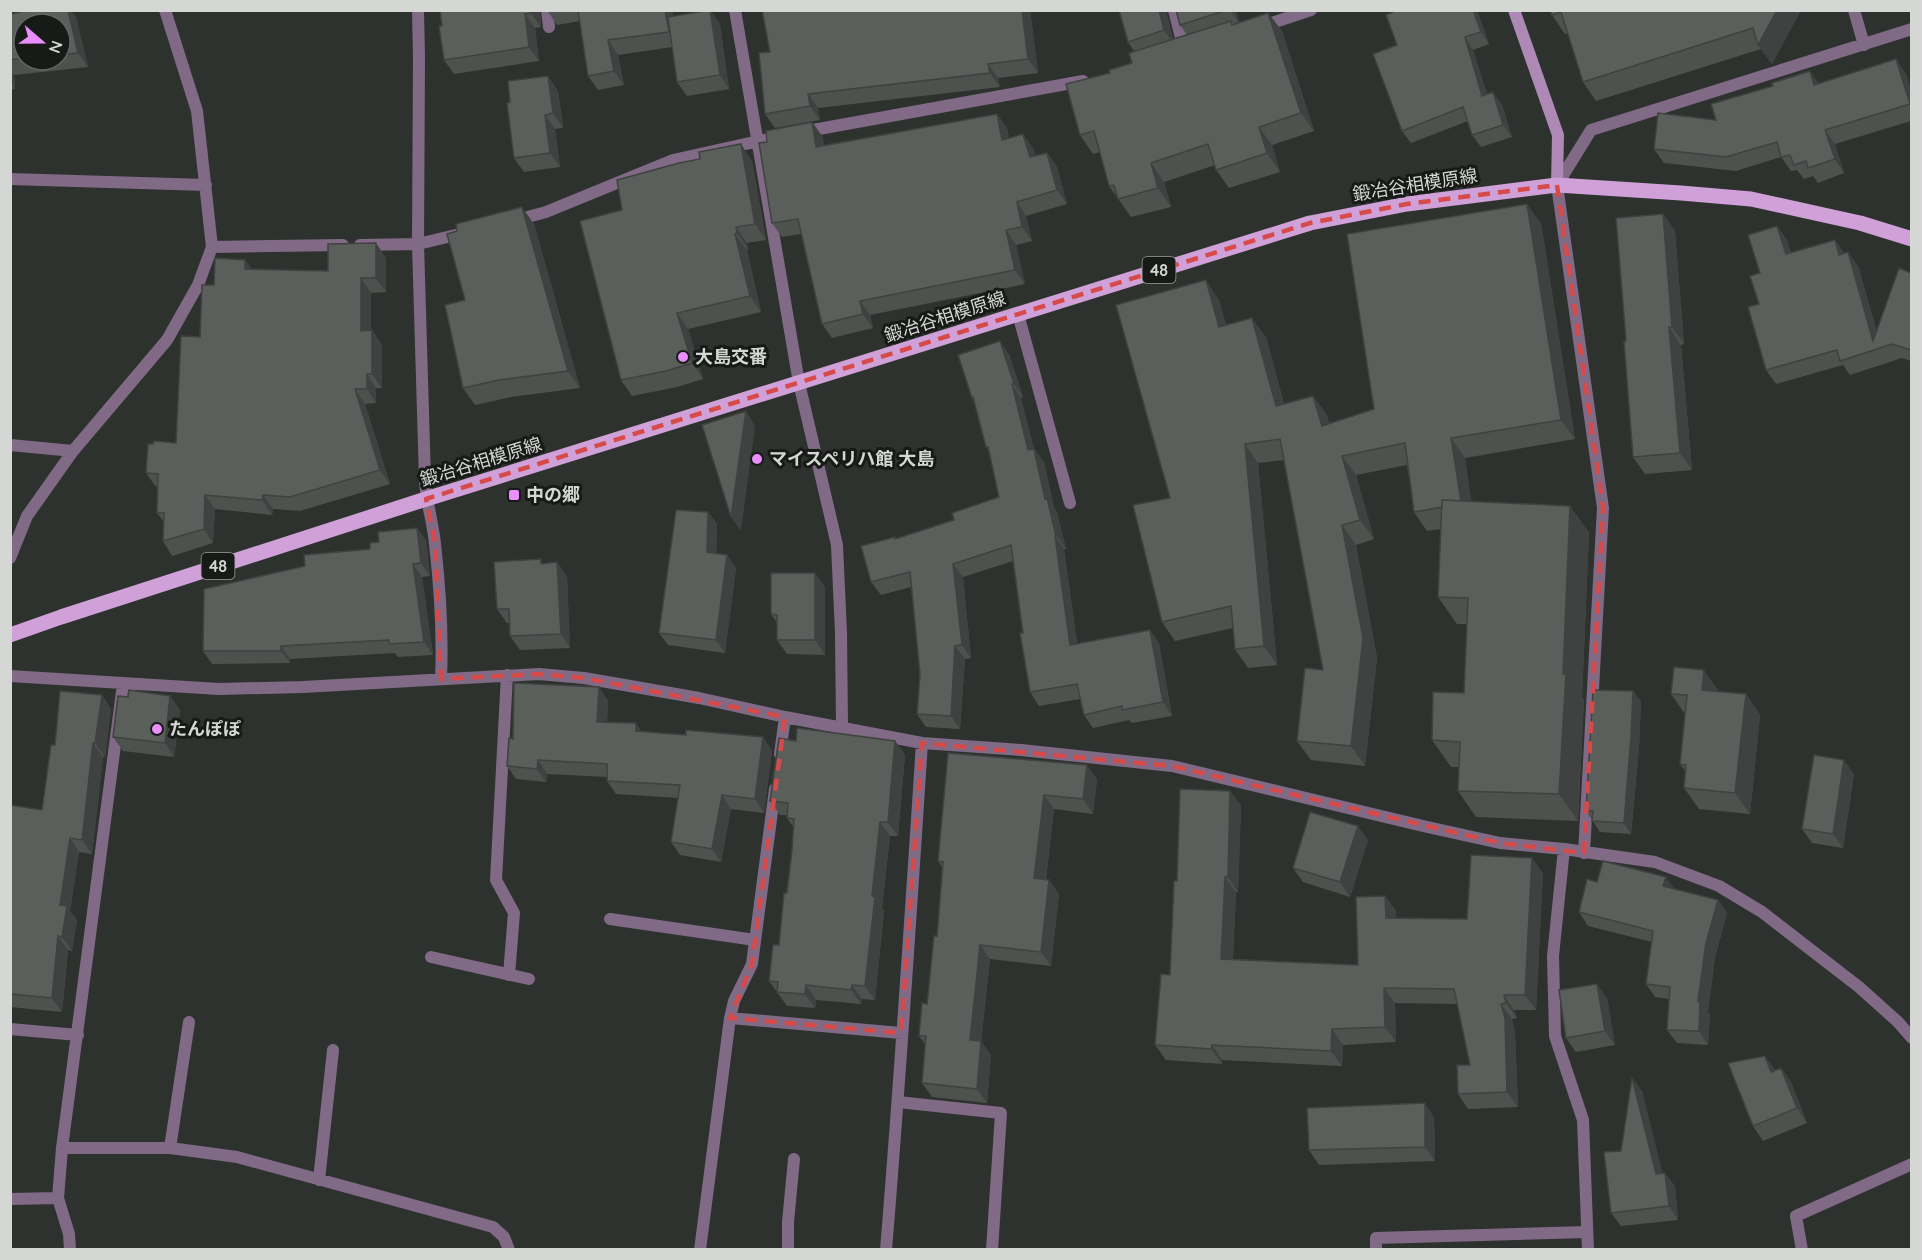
<svg xmlns="http://www.w3.org/2000/svg" width="1922" height="1260" font-family="Quicksand,'Noto Sans JP',sans-serif">
  <rect width="100%" height="100%" fill="#2e322f"/>
  <g fill="none" stroke-linecap="round" stroke-linejoin="round">
    <!-- lane -->
    <path stroke="#816a85" stroke-width="12" d="M1174,10L1184,50
      M1018,314L1070,503
      M610,919L755,940
      M431,957L529,979
      M898,1102L1001,1113L992,1250
      M170,1148L189,1022
      M788,1250V1222L794,1159"/>
    <!-- street -->
    <path stroke="#816a85" stroke-width="12" d="M418,10L419,57L418,244L425,480C426,502 433,522 435,544C440,588 443,634 441,679
      M547,10L549,27
      M735,10L799,383L837,545L841,633L842,726
      M1854,10L1864,45
      M1260,27L1311,10
      M802,132L1083,81
      M10,179L206,185
      M513,221L546,212L673,160L782,136
      M360,245L418,244L464,233
      M212,247L343,245
      M10,445L73,451
      M10,558L27,516L73,451L167,340L198,285L212,247L197,111L165,10
      M507,675L496,880L514,913L509,975
      M10,676L219,689L303,687L539,674L584,678L699,698L785,717L922,743L1021,750L1172,766L1423,826L1500,843L1564,849L1655,862L1719,886L1762,912L1859,987L1898,1022L1912,1038
      M780,754L785,717
      M1564,849L1553,956L1555,1036L1583,1120L1588,1250
      M1584,853L1603,508L1557,185L1591,130L1912,29
      M730,1018L901,1033
      M10,1029L78,1035
      M62,1148H170L237,1157L493,1227L504,1237L509,1250
      M319,1180L333,1050
      M10,1199L58,1198
      M70,1250L69,1234L58,1198L62,1148L123,684
      M700,1250L730,1018L734,1001L752,964L775,789
      M886,1250C900,1081 911,912 922,743
      M1376,1250V1238L1587,1232
      M1802,1250L1796,1216L1912,1164"/>
    <!-- secondary -->
    <path stroke="#ae89b5" stroke-width="12" d="M1514,10L1558,135L1557,185"/>
    <!-- primary -->
    <path stroke="#d0a1d9" stroke-width="15" d="M10,635L61,617L426,499L1310,223L1407,204L1557,185L1681,193L1751,199L1860,223L1912,239"/>
  </g>
  <!-- wall -->
  <path fill="#4d524e" fill-rule="evenodd" d="M440,10H540L541,27L535,28L539,61L454,74L444,60Z
    M547,10H672L673,16L710,10L720,24L729,89L687,96L677,82L672,47L618,55L624,85L598,90L588,76L580,21L557,25Z
    M1030,10L1038,73L998,78L1000,87L818,108L820,120L775,128L765,114L770,52Z
    M1166,10L1173,39L1187,35L1180,25L1176,10H1236L1239,22L1268,13L1282,31L1314,131L1272,145L1280,172L1229,188L1216,170L1215,165L1164,182L1171,207L1131,217L1109,186L1100,152L1093,154L1080,135L1110,73L1132,63L1134,51L1128,42Z
    M1477,10L1489,44L1473,50L1487,94L1493,92L1502,105L1512,137L1481,147L1472,135L1468,121L1411,143L1402,131L1397,45Z
    M1550,10H1801L1772,64L1761,49L1596,101L1583,82L1568,33L1565,34L1552,15Z
    M10,14L76,17L88,67L14,75L15,89L10,90ZM24,24H60V60H24Z
    M1906,74L1911,91V121L1835,144L1844,173L1818,183L1813,176L1804,179L1797,170L1791,171L1781,157L1736,171L1664,163L1654,149L1716,120L1818,84Z
    M558,91L563,128L555,129L560,167L524,172L514,158Z
    M997,114L1007,128L1009,138L1033,148L1035,156L1047,153L1057,167L1067,204L1026,216L1032,241L1016,245L1025,284L870,315L873,328L832,338L822,324L801,234L782,237L772,223L767,142L812,122L822,136L824,145Z
    M752,161L766,240L747,243L748,249L747,250L761,312L688,329L703,379L677,387L632,396L621,380L622,210Z
    M1663,214L1675,231L1684,344L1681,345L1692,470L1645,474L1633,457L1626,341Z
    M1541,223L1575,439L1465,458L1471,502L1589,532L1582,697L1584,700L1578,821L1476,817L1458,791L1459,767H1451L1432,740L1464,693L1467,624H1457L1438,597L1441,529L1427,531L1414,512L1407,465L1356,475L1374,539L1356,545L1377,658L1365,766L1311,760L1297,741L1323,670L1284,460L1258,463L1277,665L1248,668L1235,649L1233,628L1175,641L1162,622L1170,498L1219,300L1226,325L1266,337L1284,404L1313,396L1327,415L1329,423L1374,409Z
    M534,224L580,388L511,397L475,405L463,388Z
    M1777,226L1787,240L1791,253L1835,240L1844,253L1858,266L1877,332L1911,273V361L1902,358L1850,375L1843,365L1776,384L1766,370L1759,304L1760,273Z
    M386,258V292L371,293V330H372L382,345V388H376V403L365,404L390,484L300,511L273,509L272,515L215,509L213,543L172,556L163,541L164,522L157,513L158,487H156L146,473L176,443L214,285L245,260L252,270L328,271Z
    M1009,354L1023,397L1021,398L1034,449L1044,462L1054,508L1057,512L1066,549H1064L1077,643H1159L1172,716L1132,723L1129,720L1093,728L1084,715L1080,699L1039,706L1030,692L1013,561L963,577L971,658L965,659L960,729L926,727L917,714L920,674L911,587L881,595L871,582L895,537L896,538L954,520L999,497L990,452L986,447L975,402L972,398Z
    M708,512L717,524L716,554L727,555L736,568L725,653L668,645L659,633Z
    M426,540L430,576L422,577L433,655L398,657L395,653L290,659V663L212,664L203,651L305,566L370,549Z
    M557,562L567,577L570,648L520,650L510,636V623H507L497,609L544,563Z
    M815,573L825,587V655L787,654L777,640V623L771,614Z
    M599,687L608,701L607,722L642,732L686,735L763,737L772,751L764,813L731,809L721,862L680,855L671,842L678,798L616,794L607,781V777L547,774L546,782L516,779L507,766L513,739Z
    M1718,690V691L1746,694L1760,715L1750,814L1699,809L1684,788L1686,772L1680,764L1685,714L1671,694Z
    M1633,691L1641,702L1639,748L1631,834L1600,832L1586,811Z
    M102,695L111,709L105,757H103L92,854L79,852L70,911L77,920L72,951L68,950L62,1012L10,1007V805L42,810L55,745Z
    M170,696L180,710L174,757L123,751L113,737L128,697Z
    M796,741H895L905,755L898,836H890L882,908L884,911L875,1000L862,999L861,1004L816,1000L815,1008L787,1006L769,981L779,945L792,850L794,828L787,818V815H780L770,801Z
    M948,753L1097,779L1093,814L1054,809L1046,879L1049,880L1059,894L1051,966L990,959L981,1041L991,1055L987,1103L932,1097L922,1083L925,1044L919,1036L927,1004L937,936L942,867L938,861Z
    M1854,774L1843,848L1812,843L1802,829Z
    M1230,791L1241,806L1238,892H1236L1233,959L1358,965L1385,896L1396,911V919H1467L1543,873L1536,1010H1514L1517,1018L1512,1019L1515,1033L1518,1107L1468,1109L1458,1094L1470,1065L1457,1004L1395,1003L1396,1042L1343,1045L1342,1066L1222,1060V1064L1166,1060L1155,1045L1170,975L1177,881Z
    M1368,840L1350,897L1303,882L1293,868Z
    M1597,882L1674,889L1718,900L1727,913L1715,957L1708,1012L1710,1015L1708,1045L1677,1043L1667,1030L1669,999L1655,997L1646,984L1652,942L1588,926L1579,912Z
    M1607,998L1615,1045L1576,1052L1566,1038Z
    M1781,1068L1791,1082L1807,1123L1763,1141L1753,1126L1775,1070Z
    M1642,1091L1662,1173L1675,1186L1678,1220L1621,1226L1611,1213L1621,1151Z
    M1434,1117L1435,1161L1319,1165L1309,1150Z"/>
  <!-- shaded-wall -->
  <path fill="#3f4240" d="M68,10H71L76,17L88,67L78,53Z
    M531,10H540L541,27L531,13Z
    M665,10H672L679,46L669,32Z
    M710,10L720,24L729,89L720,75Z
    M1022,10H1030L1038,73L1028,59Z
    M1159,10H1166L1174,44L1164,30Z
    M1230,10H1236L1240,24Z
    M1473,10H1477L1489,44L1481,32Z
    M1777,10H1801L1772,64L1758,45Z
    M1268,13L1282,31L1314,131L1301,113Z
    M525,14L535,28L539,61L529,47Z
    M1465,37L1473,50L1491,108L1482,96Z
    M608,40L618,55L624,85L614,71Z
    M1896,59L1906,74L1911,91V106L1910,104Z
    M988,64L998,78L1000,87L990,73Z
    M10,70L14,75L15,89L10,83Z
    M1810,71L1820,85H1814Z
    M548,76L558,91L563,128L553,113Z
    M1493,92L1502,105L1512,137L1503,125Z
    M808,94L818,108L820,120L810,106Z
    M997,114L1007,128L1012,154L1002,140Z
    M545,115L555,129L560,167L550,153Z
    M812,122L822,136L826,161L816,147Z
    M1259,127L1272,145L1280,172L1267,153Z
    M1825,130L1835,144L1844,173L1835,159Z
    M1023,134L1033,148L1040,171L1030,157Z
    M741,144L752,161L766,240L755,224Z
    M1047,153L1057,167L1067,204L1057,190Z
    M1151,163L1164,182L1171,207L1158,188Z
    M1017,202L1026,216L1032,241L1022,227Z
    M1527,204L1541,223L1575,439L1561,420Z
    M522,207L534,224L580,388L568,371Z
    M1663,214L1675,231L1684,344L1672,327Z
    M1777,226L1787,240L1796,268L1786,254Z
    M736,227L747,243L748,249L737,233Z
    M1006,230L1016,245L1025,284L1015,270Z
    M735,234L747,250L761,312L750,296Z
    M1835,240L1845,254L1839,255Z
    M376,243L386,258V292L376,278Z
    M1848,252L1858,266L1881,348L1873,341Z
    M245,260L255,274L245,269Z
    M361,278L371,293V345L361,331Z
    M1206,280L1219,300L1232,346L1219,327Z
    M860,301L870,315L873,328L863,314Z
    M677,313L688,329L703,379L692,363Z
    M1252,318L1266,337L1290,425L1276,406Z
    M1669,327L1681,345L1692,470L1680,453Z
    M372,330L382,345V388L372,374Z
    M1000,341L1009,354L1023,397L1014,384Z
    M367,374L376,388V403L367,389Z
    M1012,384L1021,398L1036,457L1034,449L1044,462L1054,508L1057,512L1066,549L1056,536L1045,499L1028,450Z
    M355,389L365,404L390,484L380,470Z
    M1313,396L1327,415L1335,445L1322,426Z
    M746,411L755,426L741,531L731,517Z
    M1451,438L1465,458L1475,524L1461,505Z
    M1245,444L1258,463L1277,665L1264,646Z
    M1342,456L1356,475L1374,539L1360,520Z
    M205,495L215,509L213,543L204,529Z
    M263,495L273,509L272,515L262,500Z
    M1570,506L1589,532L1582,697L1584,700L1578,821L1559,794Z
    M708,512L717,524L716,565L707,552Z
    M1342,525L1356,545L1377,658L1365,766L1351,746Z
    M417,528L426,540L430,576L421,563Z
    M1055,536L1064,549L1079,658L1070,645Z
    M727,555L736,568L725,653L716,640Z
    M557,562L567,577L570,648L561,634Z
    M413,564L422,577L433,655L424,642Z
    M953,564L963,577L971,658L962,645Z
    M815,573L825,587V655L815,640Z
    M1150,630L1159,643L1172,716L1163,702Z
    M281,646L290,659V663L281,651Z
    M955,646L965,659L960,729L951,716Z
    M1704,670L1718,690L1717,710L1702,690Z
    M599,687L608,701L606,735L597,722Z
    M1633,691L1641,702L1639,748L1631,834L1624,823Z
    M1746,694L1760,715L1750,814L1735,793Z
    M102,695L111,709L105,757L95,743Z
    M170,696L180,710L174,757L165,743Z
    M636,723L645,736L636,731Z
    M763,737L772,751L764,813L755,799Z
    M895,741L905,755L898,836L888,822Z
    M93,743L103,757L92,854L82,840Z
    M538,760L547,774L546,782L537,769Z
    M1844,760L1854,774L1843,848L1833,834Z
    M1087,765L1097,779L1093,814L1083,799Z
    M1230,791L1241,806L1238,892L1228,877Z
    M722,795L731,809L721,862L712,849Z
    M1044,795L1054,809L1044,892L1034,878Z
    M880,822L890,836L882,908L884,911L875,1000L865,986L872,896Z
    M1358,826L1368,840L1350,897L1340,882Z
    M70,838L79,852L70,911L77,920L72,951L62,937L60,905Z
    M1532,858L1543,873L1536,1010L1525,995Z
    M1225,877L1236,892L1232,974L1221,959Z
    M1666,877L1675,890L1663,886Z
    M1049,880L1059,894L1051,966L1041,952Z
    M1385,896L1396,911V934L1386,918Z
    M1718,900L1727,913L1715,957L1708,1012L1710,1015L1708,1045L1699,1031L1698,1001L1706,943Z
    M58,936L68,950L62,1012L52,998Z
    M980,945L990,959L980,1054L970,1040Z
    M1597,984L1607,998L1615,1045L1605,1031Z
    M806,985L816,1000L815,1008L805,994Z
    M852,985L862,999L861,1004L851,990Z
    M1384,988L1395,1003L1396,1042L1385,1027Z
    M1504,995L1514,1010L1517,1018L1506,1003Z
    M1501,1004L1512,1019L1515,1033L1518,1107L1507,1092Z
    M1332,1029L1343,1045L1342,1066L1331,1051Z
    M981,1041L991,1055L987,1103L977,1089Z
    M1212,1045L1222,1060V1064L1211,1049Z
    M1765,1056L1775,1070L1771,1072Z
    M1781,1068L1791,1082L1807,1123L1797,1108Z
    M1632,1078L1642,1091L1666,1187L1656,1174Z
    M1425,1103L1434,1117L1435,1161L1425,1147Z
    M1665,1173L1675,1186L1678,1220L1669,1206Z"/>
  <!-- building -->
  <path fill="#5a5f5b" stroke="#3f4240" stroke-width="1.5" d="M29,10H68L78,53L60,55V24H24V58L10,60V14Z
    M440,10H531V13L525,14L529,47L444,60L439,26H442Z
    M578,10H665L669,32L608,40L614,71L588,76Z
    M710,10L720,75L677,82L668,17Z
    M762,10H1022L1028,59L988,64L990,73L808,94L810,106L765,114L759,53L770,52Z
    M1119,10H1159L1164,30L1128,42Z
    M1176,10H1227L1180,25Z
    M1397,10H1473L1481,32L1465,37L1482,96L1493,92L1503,125L1472,135L1463,107L1402,131L1373,54L1397,45L1386,15Z
    M1550,10H1777L1758,45L1753,28L1583,82L1561,12L1552,15Z
    M1268,13L1301,113L1259,127L1267,153L1216,170L1208,144L1151,163L1158,188L1118,199L1114,185L1109,186L1094,131L1080,135L1066,84L1110,73L1109,70L1132,63L1129,53L1231,21L1232,25Z
    M1896,59L1910,104L1825,130L1835,159L1808,168L1806,161L1794,165L1790,155L1781,157L1777,142L1726,157L1654,149L1658,113L1716,120L1711,104L1773,86L1772,83L1810,71L1814,85Z
    M548,76L553,113L545,115L550,153L514,158L507,103L510,102L508,81Z
    M997,114L1002,140L1023,134L1030,157L1047,153L1057,190L1017,202L1022,227L1006,230L1015,270L860,301L863,314L822,324L798,219L772,223L759,143L767,142L766,131L812,122L816,147Z
    M741,144L755,224L736,227L737,233L735,234L750,296L677,313L692,363L666,371L621,380L580,221L622,210L617,180L679,163L700,159L699,152Z
    M1527,204L1561,420L1451,438L1461,501L1442,500V507L1414,512L1405,443L1342,456L1360,520L1342,525L1363,638L1351,746L1297,741L1305,668L1323,670L1280,439L1245,444L1264,646L1235,649L1231,606L1162,622L1133,505L1170,498L1116,305L1206,280L1219,327L1252,318L1276,406L1313,396L1322,426L1374,409L1347,234Z
    M522,207L568,371L499,380L463,388L445,305L465,300L447,234L457,231L456,224Z
    M1663,214L1672,327H1669L1680,453L1633,457L1624,341H1626L1616,218Z
    M1777,226L1786,254L1835,240L1839,255L1848,252L1873,341L1899,268L1911,273V350L1892,344L1840,361L1837,350L1766,370L1748,307L1759,304L1750,276L1760,273L1748,235Z
    M376,243V278H361V331L372,330V374H367V389H355L380,470L290,497L263,495L262,500L205,495L204,529L163,541L164,513H157L158,474L146,473L148,444H153L154,441L176,443L181,336L200,337L202,285H214L215,258L245,260V269L328,271V244Z
    M1000,341L1014,384H1012L1028,450L1034,449L1045,499L1047,498L1056,536H1055L1070,645L1150,630L1163,702L1122,710V706L1084,715L1077,684L1030,692L1020,633H1023L1011,545L953,564L962,645L955,646L951,716L917,714L920,674L910,572L871,582L861,546L895,537V539L954,520L952,513L999,497L988,447H986L973,397L972,398L958,355Z
    M746,411L731,517L702,425Z
    M1442,500L1570,506L1563,674H1566L1559,794L1458,791L1460,742L1432,740L1433,692L1464,693L1468,598L1438,597Z
    M676,510L708,512L707,552L727,555L716,640L659,633Z
    M417,528L421,563L413,564L424,642L389,644V640L281,646V651H203L204,589L305,566L304,555L370,549V543L379,542L378,532Z
    M541,559V564L557,562L561,634L510,636L509,609H497L494,562Z
    M771,573H815V640H777V615L771,614Z
    M1674,667L1704,670L1702,690L1746,694L1735,793L1684,788L1686,765L1680,764L1687,695L1671,694Z
    M514,683L599,687L597,722L636,723V731L686,735V730L763,737L755,799L722,795L712,849L671,842L680,785L607,781V764L538,760L537,769L507,766L509,738L513,739Z
    M129,690L170,696L165,743L113,737L118,696L128,697Z
    M1593,690L1633,691L1631,737L1624,823L1592,821L1593,811H1586Z
    M60,691L102,695L95,743H93L82,840L70,838L60,905L67,906L62,937L58,936L52,998L10,994V805L42,810L51,745H55Z
    M797,728L895,741L888,822H880L872,896L875,897L865,986L852,985L851,990L806,985L805,994L777,992L778,982L769,981L773,945H779L784,893H787L792,850L794,819L787,818L788,803L770,801L779,738L796,741Z
    M948,753L1087,765L1083,799L1044,795L1034,878L1049,880L1041,952L980,945L970,1040L981,1041L977,1089L922,1083L926,1036H919L922,1003L927,1004L934,936H937L943,862L938,861Z
    M1814,755L1844,760L1833,834L1802,829Z
    M1180,789L1230,791L1228,877H1225L1221,959L1358,965L1356,897L1385,896L1386,918L1467,919L1471,855L1532,858L1525,995H1504L1506,1003L1501,1004L1505,1018L1507,1092L1458,1094L1457,1065H1470L1454,989L1384,988L1385,1027L1332,1029L1331,1051L1212,1045L1211,1049L1155,1045L1161,974L1170,975L1174,881H1177Z
    M1310,812L1358,826L1340,882L1293,868Z
    M1603,861L1666,877L1663,886L1718,900L1706,943L1698,1001L1700,1002L1699,1031L1667,1030L1670,987L1646,984L1653,931L1579,912L1587,879L1597,882Z
    M1597,984L1605,1031L1566,1038L1559,990Z
    M1765,1056L1771,1072L1781,1068L1797,1108L1753,1126L1728,1063Z
    M1632,1078L1656,1174L1665,1173L1669,1206L1611,1213L1604,1152L1621,1151Z
    M1425,1103V1147L1309,1150L1307,1108Z"/>
  <!-- marked area -->
  <path fill="none" stroke="#d64b4a" stroke-width="4.5" stroke-dasharray="12 8" stroke-linejoin="round" d="M1557,185L1603,508L1584,853L1500,843L1172,766L922,743L901,1033L730,1018L752,964L785,717L584,678L539,674L441,679L435,542L426,499L1310,223L1407,204Z"/>
  <!-- markers -->
  <g fill="#ea8dfd" stroke="#181a18" stroke-width="2">
    <circle cx="683" cy="357" r="6"/>
    <circle cx="757" cy="459" r="6"/>
    <rect x="508" y="489" width="12" height="12" rx="3"/>
    <circle cx="157" cy="729" r="6"/>
  </g>
  <g text-anchor="middle" stroke-width="6" stroke-linejoin="round" paint-order="stroke">
    <!-- shield labels -->
    <g fill="#181a18" stroke="#9c9e9c" stroke-width="1.5">
      <rect x="1142.5" y="257" width="33" height="26" rx="4.5"/>
      <rect x="201.5" y="553" width="33" height="26" rx="4.5"/>
    </g>
    <g font-size="16" font-weight="bold" fill="#d4d7d4">
      <text x="1159" y="276">48</text>
      <text x="218" y="572">48</text>
    </g>
    <!-- street labels -->
    <g font-size="18" fill="#d4d7d4" stroke="#181a18">
      <text transform="translate(1415 185) rotate(-9)" y="6">鍛冶谷相模原線</text>
      <text transform="translate(945 317) rotate(-18)" y="6">鍛冶谷相模原線</text>
      <text transform="translate(481 462) rotate(-17)" y="6">鍛冶谷相模原線</text>
    </g>
    <!-- poi labels -->
    <g font-size="18" font-weight="bold" fill="#d4d7d4" stroke="#181a18" text-anchor="start">
      <text x="695" y="363">大島交番</text>
      <text x="769" y="465">マイスペリハ館 大島</text>
      <text x="526" y="501">中の郷</text>
      <text x="169" y="735">たんぽぽ</text>
    </g>
  </g>
  <!-- border -->
  <rect width="1922" height="1260" fill="none" stroke="#d4d7d4" stroke-width="24"/>
  <!-- north arrow -->
  <g transform="translate(42 42) rotate(110)"><circle r="28" fill="#181a18" stroke="#636663" stroke-width="1.5"/>
  <path d="M0-4.5L10 22L0 15L-10 22Z" fill="#ea8dfd"/>
  <text y="-9" font-size="16" font-weight="bold" text-anchor="middle" fill="#d4d7d4">N</text>
  </g>
</svg>
